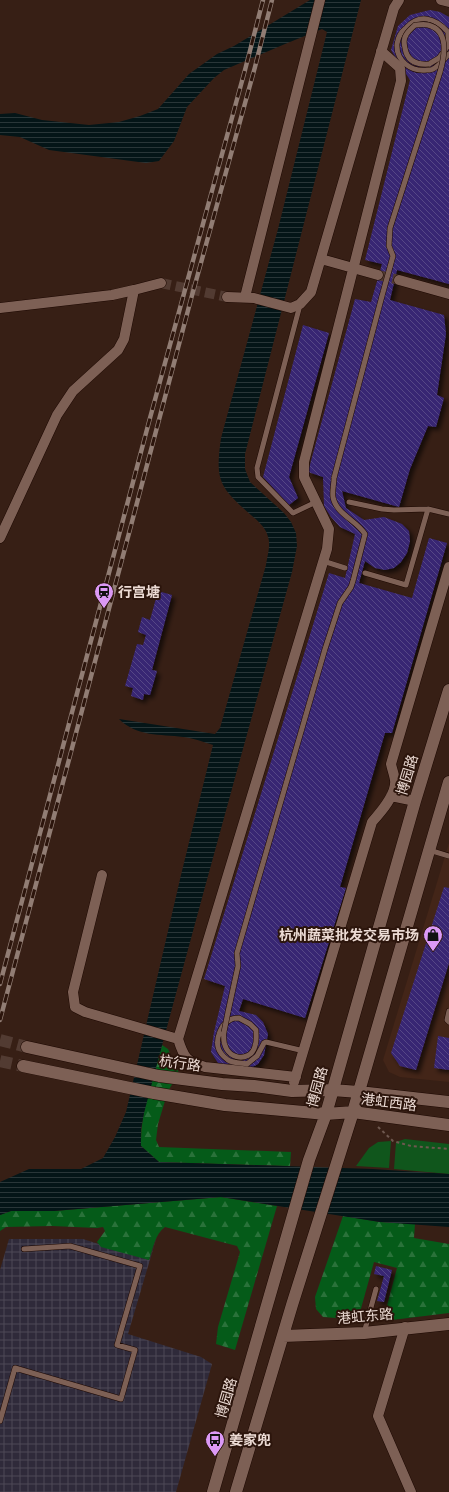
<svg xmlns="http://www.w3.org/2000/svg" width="449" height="1492" font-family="Manrope,'Noto Sans SC',sans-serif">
  <defs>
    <pattern id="industrial-grid" width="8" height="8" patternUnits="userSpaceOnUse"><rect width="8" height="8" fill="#2f2a3a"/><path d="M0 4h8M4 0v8" fill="none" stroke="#4d4856"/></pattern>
    <pattern id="forest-firs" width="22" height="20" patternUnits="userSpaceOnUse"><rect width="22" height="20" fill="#055b19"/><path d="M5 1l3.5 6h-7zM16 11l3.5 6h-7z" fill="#2a723a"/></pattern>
    <pattern id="water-rules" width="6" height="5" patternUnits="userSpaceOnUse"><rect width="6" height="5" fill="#041517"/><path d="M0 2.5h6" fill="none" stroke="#293638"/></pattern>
    <pattern id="building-back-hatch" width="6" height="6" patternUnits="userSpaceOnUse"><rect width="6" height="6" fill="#392773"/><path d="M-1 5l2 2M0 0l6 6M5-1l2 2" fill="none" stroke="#564686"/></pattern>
    <filter id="shadow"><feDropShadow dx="3.5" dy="3.5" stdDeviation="2" flood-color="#0009"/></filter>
  </defs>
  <rect width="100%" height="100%" fill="#371f15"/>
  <!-- built -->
  <path fill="#432518" d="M449,843V1082L400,1077L389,1072L383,1060Z"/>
  <!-- industrial -->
  <path fill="url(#industrial-grid)" d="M157,1236L128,1334L201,1357L212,1364L176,1492H0V1270L9,1239H83L149,1260Z"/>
  <!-- grass -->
  <path fill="#10561c" d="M405,1139L449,1144V1174L394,1169L396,1142Z
    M391,1141L389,1168L356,1166L369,1148L378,1142Z"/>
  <!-- forest -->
  <path fill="url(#forest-firs)" d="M162,1045L168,1049L179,1073L168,1091L158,1124L156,1140L159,1147L291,1152L290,1166L159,1162L141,1146C140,1112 153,1078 162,1045Z
    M221,1197L277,1206L235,1350L216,1344L218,1327L240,1252L237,1246L165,1227C155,1234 153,1249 149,1260L101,1247L97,1242L105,1231L103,1227L97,1228L52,1226L6,1227L0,1231V1215L11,1211H54Z
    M343,1216L380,1222L415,1224L414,1238L449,1244V1313L392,1320L385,1313L397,1268L374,1262L360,1312L349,1319L323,1317L316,1309L315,1297Z"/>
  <!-- water -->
  <path fill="url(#water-rules)" d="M310,0H361L245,454V469L250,482L284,513L291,522L296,533L297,546L292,572C242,752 192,932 144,1113L141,1129V1146L159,1162L373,1169L449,1174V1227L380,1222L221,1197L54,1211H11L0,1215V1182L29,1169H81L103,1158L115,1137L126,1112L181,875L213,745C204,742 193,738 183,737C160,734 137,737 119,719L215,734L220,728L266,565C267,557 271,545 268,537C266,528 258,521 251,515C219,487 215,481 221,438L278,229L327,32L322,29L285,44L224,70L214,78L187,107L174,141L159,161L146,163L49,150L20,137L0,135V114L15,113L42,120L89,125L119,122L140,116L158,109L189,74L217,54L234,46Z"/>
  <!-- building -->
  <path fill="url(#building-back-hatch)" filter="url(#shadow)" d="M430,10L440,12L449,17V284L397,270L390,300L444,315L446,334L437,395L444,398L436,427L428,426L410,469L399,507L342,491L346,508L364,520L384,517L402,524L409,531L410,541L407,553L401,562L394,568L385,570L375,568L365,561L359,583L412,598L429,538L447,543L392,733H385L340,887L346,888L305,1018L243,999L239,1011L256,1015L263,1022L268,1034L264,1055L258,1064L249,1069L228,1067L218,1063L211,1052L214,1032L225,986L204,979L329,573L345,578L355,534L340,527L331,517L324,506L323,477L308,472L355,299L371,302L382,264L365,260L410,80L391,50L398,26L410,15Z
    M303,325L329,333L289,477L298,498L289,505L263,477Z
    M158,591L172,595L152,670L157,671L150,695L144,694L143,700L131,696L133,688L125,686L137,644L143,645L146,635L138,632L142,617L150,620Z
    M444,887L449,888V963L416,1070L400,1066L391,1053Z
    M438,1036L449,1038V1070L434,1068Z
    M376,1266L392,1270L384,1302L377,1301L384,1276L374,1274Z"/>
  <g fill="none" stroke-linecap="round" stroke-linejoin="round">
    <!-- street-tunnel -->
    <path stroke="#523b32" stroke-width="10" stroke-dasharray="10 5" stroke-linecap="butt" d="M378,275L399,280
      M161,283L227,297"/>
    <!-- secondary-tunnel -->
    <path stroke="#523b32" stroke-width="12" stroke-dasharray="12 6" stroke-linecap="butt" d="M0,1040L27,1047
      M0,1061L23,1066"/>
    <!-- lane casing -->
    <g stroke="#1d0802" stroke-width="6">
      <path id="lane" d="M429,64L439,58L448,46V32C435,18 420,13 406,28C401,32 398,37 397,44C396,61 411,72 427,70C428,70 432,70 433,69C439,66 444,59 449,54
        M390,267L393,256L389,246L390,228L440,72
        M300,305L257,468L258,477L293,513L316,502
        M334,478L382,296
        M349,502L382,509L394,510L428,509L449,514
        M323,561L345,568
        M365,573L406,585L428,509
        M429,850L449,856
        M449,1011L447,1020L449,1022
        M228,1012L238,966L237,953L325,649L340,603L351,587L353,581
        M224,1032C220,1061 251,1064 255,1046C257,1041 256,1036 256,1030L250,1024L239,1018C237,1018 232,1018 230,1020C221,1024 216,1038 218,1047C219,1052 224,1057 228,1060C233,1063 241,1063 247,1064L257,1056L264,1043L266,1042L304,1051
        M364,1333L376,1289
        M0,1421L15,1368L121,1399L135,1350L117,1345L140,1266L70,1246L24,1249"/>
    </g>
    <!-- street casing -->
    <g stroke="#1d0802" stroke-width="11">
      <path id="street" d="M441,0L449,2
        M321,259L378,275
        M399,280L449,294
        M227,297L254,298L291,308L300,304L311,292L394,8L399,0
        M245,297L320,0
        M0,308L112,295L134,290
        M0,538L57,415L73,391L118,350L124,339L134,290L161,283
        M391,796L415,801
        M102,875L73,992L75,1007L85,1012L178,1039
        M296,1077L205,1067C186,1061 184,1058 178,1039L327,549L329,529L304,477V462L401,81L400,68L381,51
        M294,1082L372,822C381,812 397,794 395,780C394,774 392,769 391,764L449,567
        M405,1327L378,1416L411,1492"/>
    </g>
    <!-- secondary casing -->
    <g stroke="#1d0802" stroke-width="13">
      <path id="secondary" d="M27,1047L159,1076L222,1084L254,1086L292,1091L332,1090L359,1092L449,1102
        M23,1066L154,1093L225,1105L326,1114L353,1112L449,1125
        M283,1336L364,1333L449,1324
        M213,1492L309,1160L326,1114L415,801L449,690
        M236,1492L292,1305L353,1112L449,782"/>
    </g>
    <!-- path -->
    <path stroke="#6e584f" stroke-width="2" stroke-dasharray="3 3" stroke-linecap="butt" d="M378,1127L393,1141L411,1146L449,1149"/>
    <!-- lane -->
    <use href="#lane" stroke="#7d6055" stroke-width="5"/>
    <!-- street -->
    <use href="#street" stroke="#7d6055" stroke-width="10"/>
    <!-- secondary -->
    <use href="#secondary" stroke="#7d6055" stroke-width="12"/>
    <!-- rail casing -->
    <g stroke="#917d74" stroke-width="4.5">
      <path id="rail" d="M0,984L150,418L245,70L263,0
        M0,1020L191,299L255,67L272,0"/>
    </g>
    <!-- rail -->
    <use href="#rail" stroke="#2c150c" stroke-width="3" stroke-dasharray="9" stroke-linecap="butt"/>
    <!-- lane-bridge casing -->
    <g stroke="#1d0802" stroke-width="6" stroke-linecap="butt">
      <path id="lane-bridge" d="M429,64C416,65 407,61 405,48C404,44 404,38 406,35C408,31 412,28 415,25C419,25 424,24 428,25C449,30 445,55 440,72
        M382,296L390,267
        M334,478C334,484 332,491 333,497C336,514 356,520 365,534L353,581
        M224,1032L228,1012"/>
    </g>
    <!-- lane-bridge -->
    <use href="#lane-bridge" stroke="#7d6055" stroke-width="5"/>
  </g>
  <!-- icons -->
  <defs>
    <g id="station-pin" transform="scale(1)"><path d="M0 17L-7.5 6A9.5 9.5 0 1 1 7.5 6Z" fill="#db99f5" stroke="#2c150c"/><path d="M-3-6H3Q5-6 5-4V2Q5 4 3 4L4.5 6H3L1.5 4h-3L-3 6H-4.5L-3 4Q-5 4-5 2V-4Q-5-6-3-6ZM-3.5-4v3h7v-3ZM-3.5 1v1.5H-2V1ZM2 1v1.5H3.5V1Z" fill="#111"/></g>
    <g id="shop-pin" transform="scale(1)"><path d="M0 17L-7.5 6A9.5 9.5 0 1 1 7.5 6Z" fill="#db99f5" stroke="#2c150c"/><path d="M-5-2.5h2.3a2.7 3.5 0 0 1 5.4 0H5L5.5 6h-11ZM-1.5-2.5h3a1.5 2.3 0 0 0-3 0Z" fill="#111"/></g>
    <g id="bus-pin" transform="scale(1)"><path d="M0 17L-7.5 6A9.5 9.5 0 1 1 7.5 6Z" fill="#db99f5" stroke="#2c150c"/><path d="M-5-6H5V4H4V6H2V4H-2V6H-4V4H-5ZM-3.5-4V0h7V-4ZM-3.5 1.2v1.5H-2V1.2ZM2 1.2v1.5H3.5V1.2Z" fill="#111"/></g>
  </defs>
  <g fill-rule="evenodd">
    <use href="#station-pin" x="104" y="592"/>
    <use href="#shop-pin" x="433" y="935"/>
    <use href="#bus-pin" x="215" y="1440"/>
  </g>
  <g text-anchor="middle" stroke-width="4" stroke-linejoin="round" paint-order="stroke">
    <!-- poi labels -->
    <g font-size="14" font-weight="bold" fill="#ecdbd4" stroke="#2c150c" text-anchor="start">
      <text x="118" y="597">行宫塘</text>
      <text x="419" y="940" text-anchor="end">杭州蔬菜批发交易市场</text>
      <text x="229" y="1445">姜家兜</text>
    </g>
    <!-- street labels -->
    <g font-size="14" fill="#ecdbd4" stroke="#2c150c">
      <text transform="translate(407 775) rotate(-73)" y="5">博园路</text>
      <text transform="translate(180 1063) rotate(8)" y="5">杭行路</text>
      <text transform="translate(317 1087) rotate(-75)" y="5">博园路</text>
      <text transform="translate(389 1102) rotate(7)" y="5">港虹西路</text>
      <text transform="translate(365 1316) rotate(-5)" y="5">港虹东路</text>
      <text transform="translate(226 1398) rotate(-74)" y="5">博园路</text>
    </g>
  </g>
</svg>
